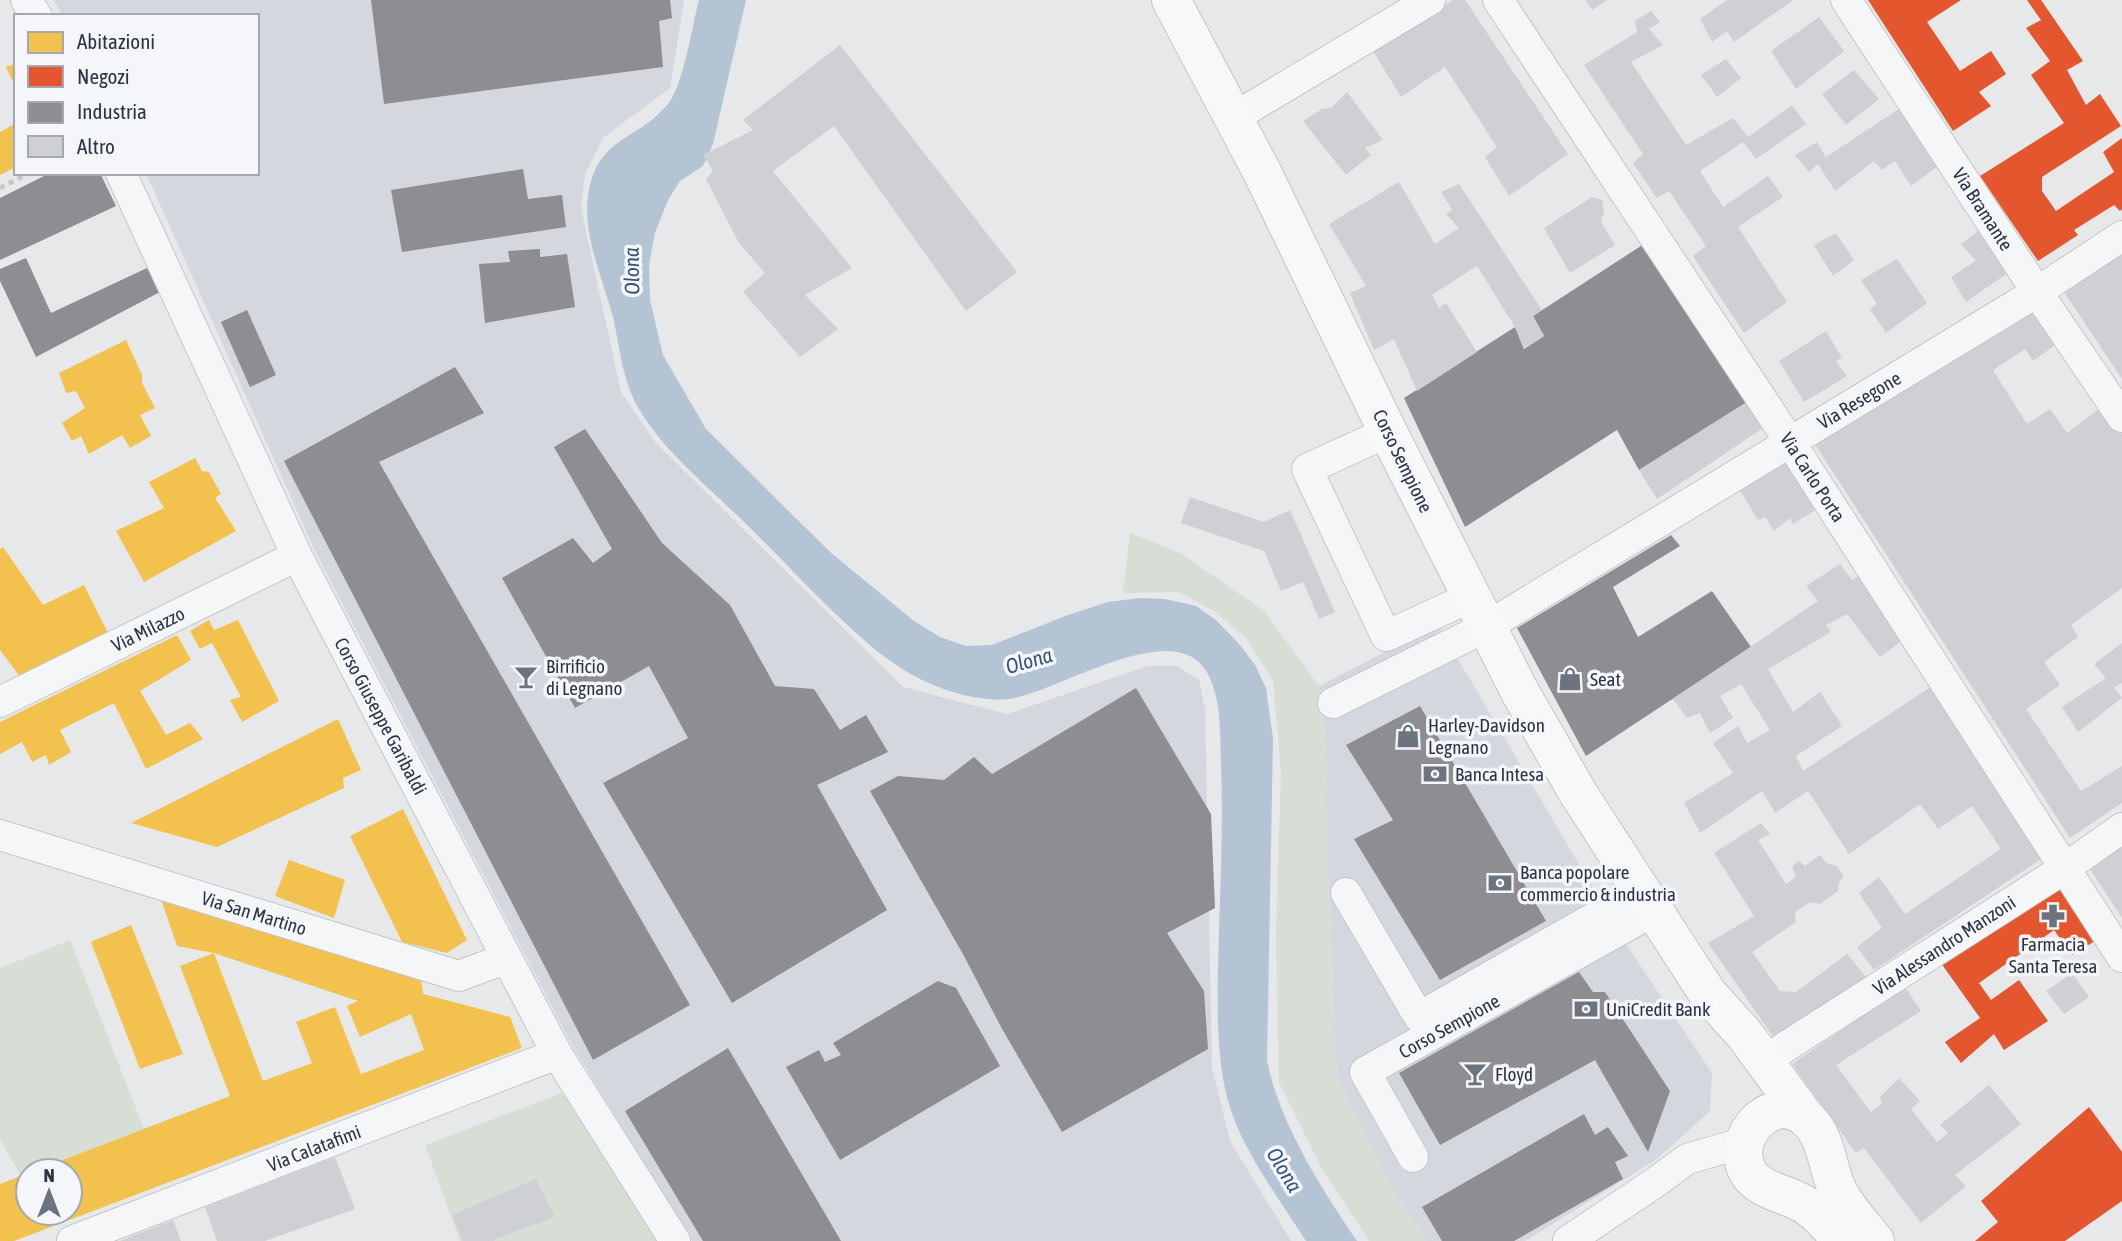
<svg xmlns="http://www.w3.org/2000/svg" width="2122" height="1241" font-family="'Asap Condensed',sans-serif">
  <rect width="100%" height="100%" fill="#e6e8ea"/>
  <!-- built -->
  <path fill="#d4d7dd" d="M54,0H684L670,88L604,137L585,174L581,208L621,392L655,442L903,687L1007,714L1148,666H1177L1199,680L1205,709L1212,1068L1230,1141L1291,1241H692L573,1047L315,551L146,173H257V16H63Z
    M1438,625L1626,944L1712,1073L1710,1111L1657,1159L1525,1241H1427L1390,1185L1337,1075L1328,869L1326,736L1319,686Z"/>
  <!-- green -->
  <path fill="#d6ded6" d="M1130,533L1180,553L1264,611L1319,686L1326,736L1328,869L1337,1075L1390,1185L1427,1241H1369L1321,1167L1279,1082L1276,933L1281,772L1273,681L1247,639L1217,613L1179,592L1123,593Z
    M70,940L144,1129L33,1171H28L21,1176L0,1139V968Z
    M562,1093L660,1241H460L425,1145Z"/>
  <!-- water -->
  <path fill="#b4c4d5" d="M699,0H746L713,144L703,166L680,181L668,200L655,233L649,265L650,300L663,355L706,429L830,552L914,621L940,637L966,646L992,645L1068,615L1108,602L1141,598L1165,599L1196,606L1216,620L1240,645L1255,665L1266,688L1273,739L1267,1061C1280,1124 1321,1188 1357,1241H1306C1274,1190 1232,1138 1223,1078C1215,1029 1218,978 1219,929C1221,873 1223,818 1221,762C1220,733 1222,693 1204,668C1169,618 1054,694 1008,699C991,701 971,697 956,693C924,684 896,667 872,647C828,610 787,564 746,524C711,489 664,452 639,409C622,380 620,348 613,317C603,279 583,237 588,197C596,134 640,142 670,101C684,81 692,26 699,0Z"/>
  <!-- homes -->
  <path fill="#f2c14e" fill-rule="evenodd" d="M16,63V88L6,67Z
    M16,123V167L0,175V132Z
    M126,340L142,375V383L155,408L140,415L151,436L130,448L122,435L89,454L81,436L72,441L62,423L85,408L76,391L66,393L59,373Z
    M195,458L202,471L209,472L221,494L215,498L236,531L144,582L116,531L164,508L149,482Z
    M3,547L43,605L84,585L110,637L23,681L0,650V549Z
    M209,620L214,630L238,620L279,701L242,722L230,700L241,697L212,643L200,649L190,631Z
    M177,635L191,660L140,691L166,735L190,723L203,739L146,769L114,703L60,730L71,752L49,765L46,755L32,762L22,742L0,754V722Z
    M338,719L361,770L343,778L344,788L217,847L131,823Z
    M403,809L467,940L447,953L402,942L350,836Z
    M289,860L345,880L334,918L275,896Z
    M160,896L421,979L423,994L510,1017L522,1048L14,1241H0V1184L28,1173V1213H70V1171H34L230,1096L180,966L214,953L177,946ZM214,953L358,1001L347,1006L360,1037L411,1014L424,1050L361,1074L335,1007L296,1022L312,1063L263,1081Z
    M131,925L183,1054L140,1069L91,942Z"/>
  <!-- shops -->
  <path fill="#e4572e" d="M1868,0H1961L1927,22L1960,71L1991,51L2006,74L1979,92L1991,106L1953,131Z
    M2027,0H2041L2083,61L2067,70L2086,105L2100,94L2121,126L2042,177V191L2056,211L2114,172L2103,152L2122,138V209L2120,211L2114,205L2074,230L2078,235L2038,261L1980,176L2064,123L2031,75L2050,61L2026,28L2041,20Z
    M2061,882L2100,938L2072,955L2054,930L1979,983L1991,1000L2019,980L2048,1021L2004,1050L1994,1034L1961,1063L1945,1042L1980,1018L1941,963Z
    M2089,1107L2122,1152V1201L2065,1241H1975L1998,1222L1981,1201Z"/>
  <!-- industry -->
  <path fill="#8d8d92" d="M371,0H670L672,18L659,21L663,67L384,104Z
    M523,169L528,199L562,195L566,227L402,252L391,190Z
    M50,173H100L116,206L0,260V198Z
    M1644,244L1747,402L1639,470L1617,430L1465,527L1404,398L1515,327L1524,349L1544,336L1533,316Z
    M540,249V257L567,254L575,307L485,323L479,264L510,262L508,251Z
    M26,258L51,313L147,268L160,292L36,357L0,281V269Z
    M247,310L276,375L250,387L221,322Z
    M455,367L484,413L379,462L690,1005L593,1060L284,461Z
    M585,429L662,543L730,605L775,686L814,689L840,730L866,715L888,752L817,785L887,910L732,1003L603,783L688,738L649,666L575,708L502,578L573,538L593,563L612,549L554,447Z
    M1671,535L1680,546L1613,587L1638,637L1712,591L1751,647L1586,756L1517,628Z
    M1136,688L1211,814L1215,908L1167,933L1204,991L1208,1049L1062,1132L1001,1027L964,956L870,791L898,776L944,780L974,757L992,774Z
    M1420,706L1546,921L1440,980L1354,839L1393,820L1346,745Z
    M1579,972L1593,992H1605L1670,1091L1648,1152L1595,1060L1440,1145L1399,1073Z
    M938,981L956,988L1000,1066L840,1160L786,1067L819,1050L825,1062L841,1055L833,1043Z
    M728,1048L841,1241H703L625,1111Z
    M1584,1114L1595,1135L1608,1127L1628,1156L1615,1162L1623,1179L1514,1241H1442L1422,1207Z"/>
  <!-- building -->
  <path fill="#ced0d3" d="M1453,0H1465L1568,154L1509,196L1485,157L1497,147L1445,67L1401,97L1373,51Z
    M1586,0H1607L1592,10Z
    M1727,0H1793L1734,42L1727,31L1712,42L1700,19Z
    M1651,11L1660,22L1649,29L1663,45L1631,62L1686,145L1733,118L1748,137L1792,105L1806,124L1756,159L1743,142L1700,171L1723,207L1768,176L1783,197L1738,227L1787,302L1744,333L1693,256L1706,246L1669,191L1657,198L1633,163L1643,154L1584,65L1637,32L1635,21Z
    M1819,17L1844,51L1796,89L1771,51Z
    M840,45L1017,272L966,311L834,126L773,171L852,268L805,295L838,329L800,357L743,292L765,273L739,243L706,179L713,171L703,155L753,130L743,120Z
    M1726,59L1741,78L1717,97L1701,75Z
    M1854,70L1879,99L1846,125L1822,94Z
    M1347,92L1383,140L1365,148L1371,155L1346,175L1303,121L1322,109L1331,108Z
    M1899,109L1938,166L1911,186L1895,161L1882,170L1874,161L1835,191L1818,164L1809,172L1795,155L1817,142L1826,157Z
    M1399,182L1435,244L1459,228L1446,214L1452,210L1441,192L1459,184L1542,310L1533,316L1544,336L1524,349L1515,327L1477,266L1432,295L1439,308L1446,303L1477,352L1417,391L1394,339L1374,350L1350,293L1366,286L1329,224Z
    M1592,197L1602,200L1604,212L1601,222L1615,245L1570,273L1544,228Z
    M1982,228L2012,270L1966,302L1951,277L1976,261L1961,244Z
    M1836,233L1854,260L1833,276L1814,245Z
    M2122,253V379L2060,286Z
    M1897,259L1927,303L1886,333L1870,309L1877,304L1861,280Z
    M2031,306L2059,342L2033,361L2025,349L1993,370L2027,424L2050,409L2067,433L2103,406L2122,434V588L2071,625L2078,637L2044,662L2060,685L2026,709L2081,791L2122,766V803L2070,838L1814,443Z
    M1826,331L1842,358L1836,361L1847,376L1804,402L1779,361Z
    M1747,402L1763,428L1657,499L1639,470Z
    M1784,461L1817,509L1793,524L1790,518L1774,531L1765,517L1758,520L1739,489Z
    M1190,497L1264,522L1290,510L1335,612L1319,619L1303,582L1281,591L1264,551L1181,523Z
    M1840,564L1852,580L1860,575L1903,640L1880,657L1847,614L1826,625L1831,632L1768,669L1793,712L1820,692L1842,726L1796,756L1803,771L1932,686L2044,857L1874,970L1857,947L1882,928L1859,893L1879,877L1905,914L2001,849L1972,806L1938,829L1920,804L1849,854L1808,791L1775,813L1762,791L1700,833L1684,803L1733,773L1713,743L1738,726L1747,743L1770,730L1741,684L1720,696L1733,718L1710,733L1700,713L1687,718L1673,699L1818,601L1806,586Z
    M2122,643V683L2114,687L2122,698L2078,732L2062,707L2106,678L2094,664Z
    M1761,823L1770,834L1758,840L1786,884L1796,877L1792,866L1799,861L1805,866L1820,855L1826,863L1837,866L1844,877L1839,882L1838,891L1820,904L1810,902L1795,912L1796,922L1752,952L1780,991L1796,992L1847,954L1866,977L1774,1038L1708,943L1754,916L1714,853Z
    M2122,843V918L2088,866Z
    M2072,973L2089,997L2064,1014L2046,991Z
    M1905,987L1921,1011L1836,1065L1871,1112L1882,1104L1880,1097L1899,1078L1920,1101L1911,1109L1937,1142L1948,1133L1940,1125L1989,1085L2021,1124L1955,1175L1966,1186L1921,1223L1864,1148L1856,1153L1792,1064Z
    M335,1157L355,1209L265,1241H217L205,1207Z
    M536,1179L555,1217L494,1239L495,1241H463L452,1215Z
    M173,1220L181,1241H120Z"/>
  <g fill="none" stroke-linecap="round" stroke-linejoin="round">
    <!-- minor casing -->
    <g stroke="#c4c6c8" stroke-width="32">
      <path id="minor" d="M26,0L37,16
        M1498,0L1790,442L2122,957
        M1846,0L2037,292L2122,417
        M1233,118L1430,0
        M121,173L297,556L557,1054L675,1241
        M1388,432L1307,469L1386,636L1471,597
        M0,702L297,556
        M1333,703L1486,627L2037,292L2122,236
        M0,835L459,976L507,958
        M1346,893L1419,1017L1641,891
        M1765,1060L2065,868L2122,828
        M1413,1157L1365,1072L1654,911
        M72,1241L557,1054
        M1568,1241L1656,1182L1687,1159L1735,1145L1747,1135"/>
    </g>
    <!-- major casing -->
    <g stroke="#c2c5c8" stroke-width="40">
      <path id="major" d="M1171,0L1262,172L1388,432L1520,692L1578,793L1708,994L1745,1035L1806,1118
        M1842,1241C1832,1229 1821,1216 1808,1207C1791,1194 1759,1192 1748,1172C1728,1136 1775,1088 1808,1120C1827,1138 1827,1167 1837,1189C1846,1208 1862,1225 1875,1241"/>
    </g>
    <!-- path -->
    <path stroke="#c5c6ca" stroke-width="4.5" stroke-dasharray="5 5" stroke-linecap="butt" d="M0,188L29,173"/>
    <!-- minor -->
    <use href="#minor" stroke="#f5f6f7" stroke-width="30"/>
    <!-- major -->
    <use href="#major" stroke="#f8f8f8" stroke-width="38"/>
  </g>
  <!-- icons -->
  <defs>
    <g id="bar-bare" transform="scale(1.89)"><path d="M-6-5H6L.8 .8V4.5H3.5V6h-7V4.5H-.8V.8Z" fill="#6c737f" stroke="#f4f6f9" stroke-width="2.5" paint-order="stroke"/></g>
    <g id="shop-bare" transform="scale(1.89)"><path d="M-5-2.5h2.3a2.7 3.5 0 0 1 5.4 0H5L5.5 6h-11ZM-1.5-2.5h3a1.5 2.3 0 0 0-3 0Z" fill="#6c737f" stroke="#f4f6f9" stroke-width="2.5" paint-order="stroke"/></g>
    <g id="bank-bare" transform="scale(1.89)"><path d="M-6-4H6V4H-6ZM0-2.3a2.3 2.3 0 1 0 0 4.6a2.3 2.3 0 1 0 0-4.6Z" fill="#6c737f" stroke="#f4f6f9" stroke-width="2.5" paint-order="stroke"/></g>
    <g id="pharmacy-bare" transform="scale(1.89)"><path d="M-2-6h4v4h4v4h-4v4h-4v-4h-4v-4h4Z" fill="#6c737f" stroke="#f4f6f9" stroke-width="2.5" paint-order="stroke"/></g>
  </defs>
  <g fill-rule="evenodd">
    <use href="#bar-bare" x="526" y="677"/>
    <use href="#shop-bare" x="1570" y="679"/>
    <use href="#shop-bare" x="1408" y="736"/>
    <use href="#bank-bare" x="1435" y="774"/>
    <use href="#bank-bare" x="1500" y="883"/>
    <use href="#pharmacy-bare" x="2053" y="916"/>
    <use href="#bank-bare" x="1586" y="1009"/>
    <use href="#bar-bare" x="1475" y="1074"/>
  </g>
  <g text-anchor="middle" stroke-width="7" stroke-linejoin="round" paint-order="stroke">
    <!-- street labels -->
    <g font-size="19" fill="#2b3445" stroke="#f4f6f9">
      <text transform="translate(1983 209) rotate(57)" y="7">Via Bramante</text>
      <text transform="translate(1859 400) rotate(-31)" y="7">Via Resegone</text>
      <text transform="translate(1403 461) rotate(64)" y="7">Corso Sempione</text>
      <text transform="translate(1813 477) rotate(57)" y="7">Via Carlo Porta</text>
      <text transform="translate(148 629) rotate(-26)" y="7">Via Milazzo</text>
      <text transform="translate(381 716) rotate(62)" y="7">Corso Giuseppe Garibaldi</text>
      <text transform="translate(254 913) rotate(17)" y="7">Via San Martino</text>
      <text transform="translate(1944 945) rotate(-33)" y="7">Via Alessandro Manzoni</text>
      <text transform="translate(1449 1026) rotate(-29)" y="7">Corso Sempione</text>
      <text transform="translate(314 1148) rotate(-21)" y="7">Via Calatafimi</text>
    </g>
    <!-- poi labels -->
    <g font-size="19" fill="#2b3445" stroke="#f4f6f9" text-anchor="start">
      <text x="546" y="673">Birrificio<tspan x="546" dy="22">di Legnano</tspan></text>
      <text x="1590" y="686">Seat</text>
      <text x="1428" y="732">Harley-Davidson<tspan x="1428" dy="22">Legnano</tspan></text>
      <text x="1455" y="781">Banca Intesa</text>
      <text x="1520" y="879">Banca popolare<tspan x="1520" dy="22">commercio &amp; industria</tspan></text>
      <text x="2053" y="951" text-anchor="middle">Farmacia<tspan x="2053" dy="22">Santa Teresa</tspan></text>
      <text x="1606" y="1016">UniCredit Bank</text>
      <text x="1495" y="1081">Floyd</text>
    </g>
    <!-- water labels -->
    <g font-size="21" font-style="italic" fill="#34527a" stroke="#f4f6f9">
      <text transform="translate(632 271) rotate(-91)" y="7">Olona</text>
      <text transform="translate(1029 661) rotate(-16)" y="7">Olona</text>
      <text transform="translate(1284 1170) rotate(59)" y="7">Olona</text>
    </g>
  </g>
  <!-- legend -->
  <rect x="14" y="14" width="245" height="161" fill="#f4f6f9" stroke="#a4a8b1" stroke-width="2"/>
  <rect x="28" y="32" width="35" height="21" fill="#f2c14e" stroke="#a4a8b1" stroke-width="2"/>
  <text x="77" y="49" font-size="21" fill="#2b3445">Abitazioni</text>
  <rect x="28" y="66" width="35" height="21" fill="#e4572e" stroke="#a4a8b1" stroke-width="2"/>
  <text x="77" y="84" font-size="21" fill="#2b3445">Negozi</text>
  <rect x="28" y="102" width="35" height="21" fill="#8d8d92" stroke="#a4a8b1" stroke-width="2"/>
  <text x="77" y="119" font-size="21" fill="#2b3445">Industria</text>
  <rect x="28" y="136" width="35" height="21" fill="#ced0d3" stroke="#a4a8b1" stroke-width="2"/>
  <text x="77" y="154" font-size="21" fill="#2b3445">Altro</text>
  <!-- north arrow -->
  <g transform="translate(49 1192)"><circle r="33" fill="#f4f6f9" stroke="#a4a8b1" stroke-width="2"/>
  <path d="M0-5L12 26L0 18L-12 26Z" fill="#6c737f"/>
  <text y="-10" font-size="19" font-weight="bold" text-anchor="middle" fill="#2b3445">N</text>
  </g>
</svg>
